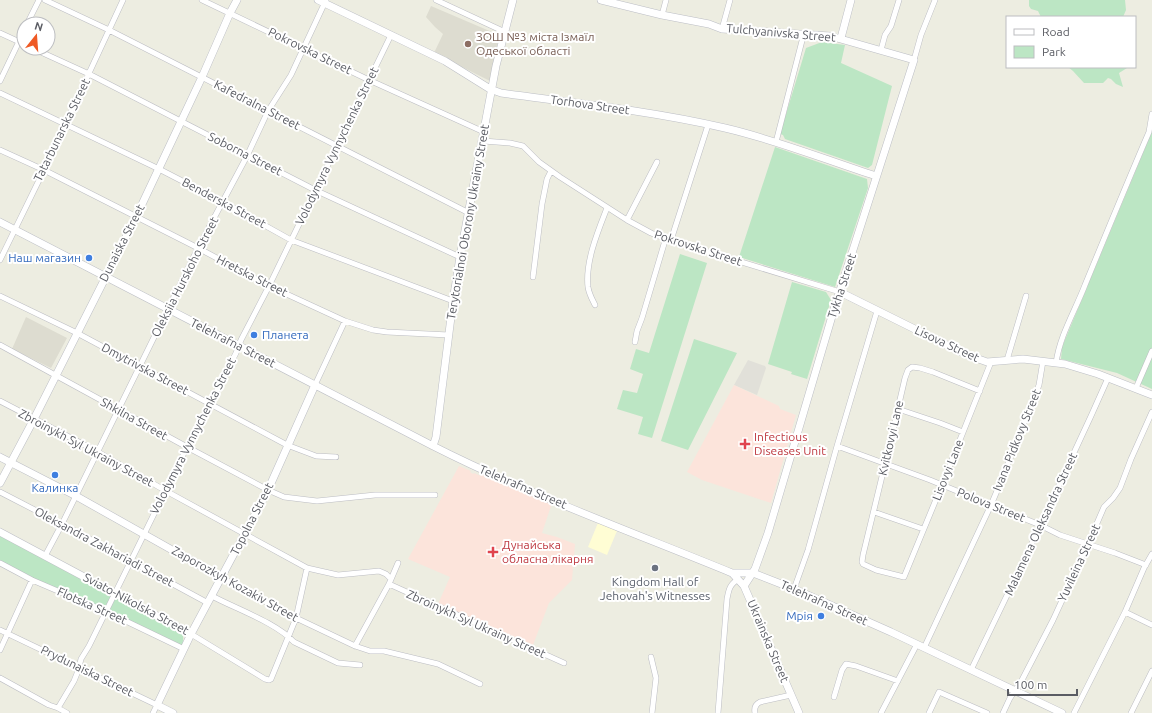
<svg xmlns="http://www.w3.org/2000/svg" width="1152" height="713" font-family="Ubuntu,sans-serif">
  <rect width="100%" height="100%" fill="#edede1"/>
  <!-- commercial -->
  <path fill="#fffdd4" d="M600,518L619,526L607,555L588,547Z"/>
  <!-- industrial -->
  <path fill="#e1e0d9" d="M748,360L765,366L766,368L757,395L734,385Z"/>
  <!-- education -->
  <path fill="#dddcd0" d="M431,6L499,35L490,81L434,53L443,34L435,27L426,17Z
    M26,317L67,338L51,368L12,349Z"/>
  <!-- medical -->
  <path fill="#fce4db" d="M734,385L779,406L780,409L796,415L771,503L702,480L687,472Z
    M459,466L471,471L470,472L473,474L474,473L481,476L482,473L552,503L542,533L557,537L575,544L572,580L549,603L533,645L438,604L450,577L408,559Z"/>
  <!-- green -->
  <path fill="#bce6c4" d="M1029,0H1125L1126,10L1123,17H1041L1038,11L1031,9L1029,6Z
    M822,42L845,45L841,63L892,86L872,165L868,168L785,139L783,135L780,134L806,48Z
    M1068,67H1126L1127,68L1119,73L1123,87L1116,84L1111,79L1108,78L1103,83H1084L1073,71Z
    M1152,127V389L1117,373L1061,359L1062,347L1151,134Z
    M775,147L867,179L868,188L835,287L739,257Z
    M680,254L707,263L652,438L638,434L643,417L617,409L623,390L637,393L643,374L630,369L636,349L649,353Z
    M792,282L826,292L831,300L807,379L791,374L792,372L768,364Z
    M694,339L737,353L688,450L661,441Z
    M0,535L179,629C184,635 184,638 182,646L30,577L0,561Z"/>
  <g fill="none" stroke-linecap="round" stroke-linejoin="round">
    <!-- street casing -->
    <g stroke="#bcbdc3" stroke-width="6">
      <path id="street" d="M45,0L109,30L469,213
        M202,0L369,80L484,132
        M436,0L505,32
        M662,15L666,0
        M27,24L39,0
        M722,29L730,0
        M0,33L24,44
        M32,48L89,74L315,190L460,257
        M881,50L885,35L891,26L899,0
        M914,60L921,35L935,0
        M0,81L24,31
        M0,93L159,169L223,202L291,240L453,301
        M483,141L510,143L523,146L539,162L560,177L627,220L651,233L666,239L840,292
        M776,142L804,33
        M0,150L44,170L198,248L269,286L345,321L373,330L387,332L449,335
        M627,220L657,162
        M0,260L44,170L123,0
        M533,277L542,204L547,179L551,171
        M0,296L77,333L287,445L316,456L336,457
        M595,305C592,299 589,294 588,287C585,262 598,231 607,208
        M635,342L637,331L642,318L664,244L666,239L672,237L708,125
        M0,345L187,447L268,490L284,497L317,501L375,495H435
        M1007,360L1026,296
        M1056,363C1060,335 1075,311 1085,285C1106,234 1127,183 1149,132L1152,114
        M315,385L345,321
        M1136,388L1152,351
        M980,391L933,372L920,368L912,367L908,370L905,378L885,464L863,555L862,562L863,564L876,570L904,577L942,485L991,362
        M0,401L98,452L166,491L307,568L338,575L379,571L386,574L391,579
        M898,409L940,423L963,432
        M837,446L930,480L1040,525L1060,535L1115,553L1146,565
        M0,492L62,524L208,603
        M874,512L923,529
        M45,556L62,524L198,248L247,156L268,111L291,75L326,0
        M0,563L32,580L107,612L184,649
        M222,578L296,618L355,646L370,651H384L438,664L480,684
        M389,584L564,663
        M794,589L808,550L837,446L877,311
        M212,596C236,609 275,622 294,642L338,663L360,665
        M1125,612L1152,625
        M0,630L157,705L153,713
        M191,634L265,679L269,680L271,679L296,618L307,568
        M355,646L389,584L398,563
        M924,648L991,505L1002,479L1039,385L1043,361
        M0,650L32,580
        M651,657L656,678L652,713
        M971,670L1026,556L1091,416L1108,378
        M0,678L49,705L58,708L67,713
        M834,697L842,670L846,664L856,666L898,681
        M58,708L74,681L78,671L81,659L89,646L187,447L210,404L236,353L241,340L269,286L391,35
        M718,713L727,599C729,588 730,585 738,579
        M755,713C754,708 756,704 760,702L791,695
        M881,713L917,644
        M929,713L939,692L987,713
        M1003,713L1010,698L1022,680L1053,620L1088,544L1104,507L1113,498L1120,488L1131,459L1152,412
        M1074,713L1125,612L1144,568L1152,554
        M1131,713L1152,671"/>
    </g>
    <!-- secondary casing -->
    <g stroke="#bcbec5" stroke-width="8">
      <path id="secondary" d="M318,0L445,61L490,89L501,93L515,95C585,104 656,112 725,128C777,140 826,160 876,176
        M601,0L662,15L709,24L722,29L830,36L914,60L835,306L768,533L755,569L744,586
        M841,38L851,0
        M0,222L433,446C530,495 632,532 732,573H753L794,589L891,632L1062,713
        M840,292L959,351L973,357L987,362L1023,359L1065,364L1098,374L1152,395
        M433,446L436,437L453,301L460,257L496,66L513,0
        M0,457L76,496L222,578
        M0,483L34,419L136,217L202,77L230,13L237,0
        M0,532L191,634
        M732,573L744,586L799,713
        M173,713L157,705L191,634L268,490L315,385"/>
    </g>
    <!-- street -->
    <use href="#street" stroke="#fff" stroke-width="5"/>
    <!-- secondary -->
    <use href="#secondary" stroke="#fff" stroke-width="7"/>
  </g>
  <!-- markers -->
  <circle fill="#8d6e63" stroke="#fff" stroke-width="1.5" cx="468" cy="44" r="4"/>
  <g fill="#3f7fe0" stroke="#fff" stroke-width="1.5">
    <circle cx="89" cy="258" r="4"/>
    <circle cx="254" cy="335" r="4"/>
    <circle cx="55" cy="475" r="4"/>
    <circle cx="821" cy="616" r="4"/>
  </g>
  <g fill="#e0444e" stroke="#fff" stroke-width="1.5">
    <path d="M743 438h4v4h4v4h-4v4h-4v-4h-4v-4h4z"/>
    <path d="M491 546h4v4h4v4h-4v4h-4v-4h-4v-4h4z"/>
  </g>
  <circle fill="#6b7280" stroke="#fff" stroke-width="1.5" cx="655" cy="568" r="4"/>
  <g text-anchor="middle" stroke-width="4" stroke-linejoin="round" paint-order="stroke">
    <!-- street labels -->
    <g font-size="12" fill="#5a5c63" stroke="#fff">
      <text transform="translate(781 33) rotate(5)" y="4">Tulchyanivska Street</text>
      <text transform="translate(310 51) rotate(26)" y="4">Pokrovska Street</text>
      <text transform="translate(257 105) rotate(27)" y="4">Kafedralna Street</text>
      <text transform="translate(590 105) rotate(8)" y="4">Torhova Street</text>
      <text transform="translate(62 130) rotate(-64)" y="4">Tatarbunarska Street</text>
      <text transform="translate(337 146) rotate(-64)" y="4">Volodymyra Vynnychenka Street</text>
      <text transform="translate(245 154) rotate(27)" y="4">Soborna Street</text>
      <text transform="translate(224 203) rotate(28)" y="4">Benderska Street</text>
      <text transform="translate(468 222) rotate(-80)" y="4">Terytorialnoi Oborony Ukrainy Street</text>
      <text transform="translate(122 243) rotate(-63)" y="4">Dunaiska Street</text>
      <text transform="translate(698 248) rotate(18)" y="4">Pokrovska Street</text>
      <text transform="translate(252 276) rotate(27)" y="4">Hretska Street</text>
      <text transform="translate(185 277) rotate(-63)" y="4">Oleksiia Hurskoho Street</text>
      <text transform="translate(842 286) rotate(-72)" y="4">Tykha Street</text>
      <text transform="translate(233 343) rotate(27)" y="4">Telehrafna Street</text>
      <text transform="translate(947 344) rotate(25)" y="4">Lisova Street</text>
      <text transform="translate(145 369) rotate(28)" y="4">Dmytrivska Street</text>
      <text transform="translate(134 419) rotate(29)" y="4">Shkilna Street</text>
      <text transform="translate(193 436) rotate(-63)" y="4">Volodymyra Vynnychenka Street</text>
      <text transform="translate(891 438) rotate(-77)" y="4">Kvitkovyi Lane</text>
      <text transform="translate(1017 440) rotate(-68)" y="4">Ivana Pidkovy Street</text>
      <text transform="translate(86 448) rotate(28)" y="4">Zbroinykh Syl Ukrainy Street</text>
      <text transform="translate(948 470) rotate(-68)" y="4">Lisovyi Lane</text>
      <text transform="translate(523 487) rotate(23)" y="4">Telehrafna Street</text>
      <text transform="translate(991 505) rotate(22)" y="4">Polova Street</text>
      <text transform="translate(252 519) rotate(-63)" y="4">Topolna Street</text>
      <text transform="translate(1041 524) rotate(-65)" y="4">Malamena Oleksandra Street</text>
      <text transform="translate(104 547) rotate(28)" y="4">Oleksandra Zakhariadi Street</text>
      <text transform="translate(1079 563) rotate(-65)" y="4">Yuvileina Street</text>
      <text transform="translate(235 584) rotate(29)" y="4">Zaporozkyh Kozakiv Street</text>
      <text transform="translate(824 603) rotate(24)" y="4">Telehrafna Street</text>
      <text transform="translate(136 604) rotate(28)" y="4">Sviato-Nikolska Street</text>
      <text transform="translate(92 606) rotate(24)" y="4">Flotska Street</text>
      <text transform="translate(476 624) rotate(24)" y="4">Zbroinykh Syl Ukrainy Street</text>
      <text transform="translate(768 641) rotate(67)" y="4">Ukrainska Street</text>
      <text transform="translate(87 671) rotate(26)" y="4">Prydunaiska Street</text>
    </g>
    <!-- education labels -->
    <g font-size="12" fill="#785e54" stroke="#fff" text-anchor="start">
      <text x="476" y="41">ЗОШ №3 міста Ізмаїл<tspan x="476" dy="14">Одеської області</tspan></text>
    </g>
    <!-- shop labels -->
    <g font-size="12" fill="#366cbe" stroke="#fff" text-anchor="end">
      <text x="81" y="262">Наш магазин</text>
      <text x="262" y="339" text-anchor="start">Планета</text>
      <text x="55" y="492" text-anchor="middle">Калинка</text>
      <text x="813" y="620">Мрія</text>
    </g>
    <!-- health labels -->
    <g font-size="12" fill="#be3a42" stroke="#fff" text-anchor="start">
      <text x="754" y="441">Infectious<tspan x="754" dy="14">Diseases Unit</tspan></text>
      <text x="502" y="549">Дунайська<tspan x="502" dy="14">обласна лікарня</tspan></text>
    </g>
    <!-- worship labels -->
    <g font-size="12" fill="#5b616d" stroke="#fff">
      <text x="655" y="586">Kingdom Hall of<tspan x="655" dy="14">Jehovah's Witnesses</tspan></text>
    </g>
  </g>
  <!-- legend -->
  <rect x="1006" y="16" width="130" height="52" fill="#ffffff" stroke="#bdbec1"/>
  <rect x="1014" y="29" width="20" height="6" fill="#ffffff" stroke="#bdbec1"/>
  <text x="1042" y="36" font-size="12" fill="#5a5c63">Road</text>
  <rect x="1014" y="46" width="20" height="12" fill="#bce6c4" stroke="#bdbec1"/>
  <text x="1042" y="56" font-size="12" fill="#5a5c63">Park</text>
  <!-- north arrow -->
  <g transform="translate(36 36) rotate(17)"><circle r="19" fill="#ffffff" stroke="#bdbec1"/>
  <path d="M0-3L7 15L0 10L-7 15Z" fill="#ef5a25"/>
  <text y="-6" font-size="11" font-weight="bold" text-anchor="middle" fill="#5a5c63">N</text>
  </g>
  <!-- scale -->
  <path d="M1008 689v6h69v-6" fill="none" stroke="#5a5c63" stroke-width="2"/>
  <text x="1014" y="689" font-size="12" fill="#5a5c63" stroke="#ffffff" stroke-width="3" paint-order="stroke">100 m</text>
</svg>
